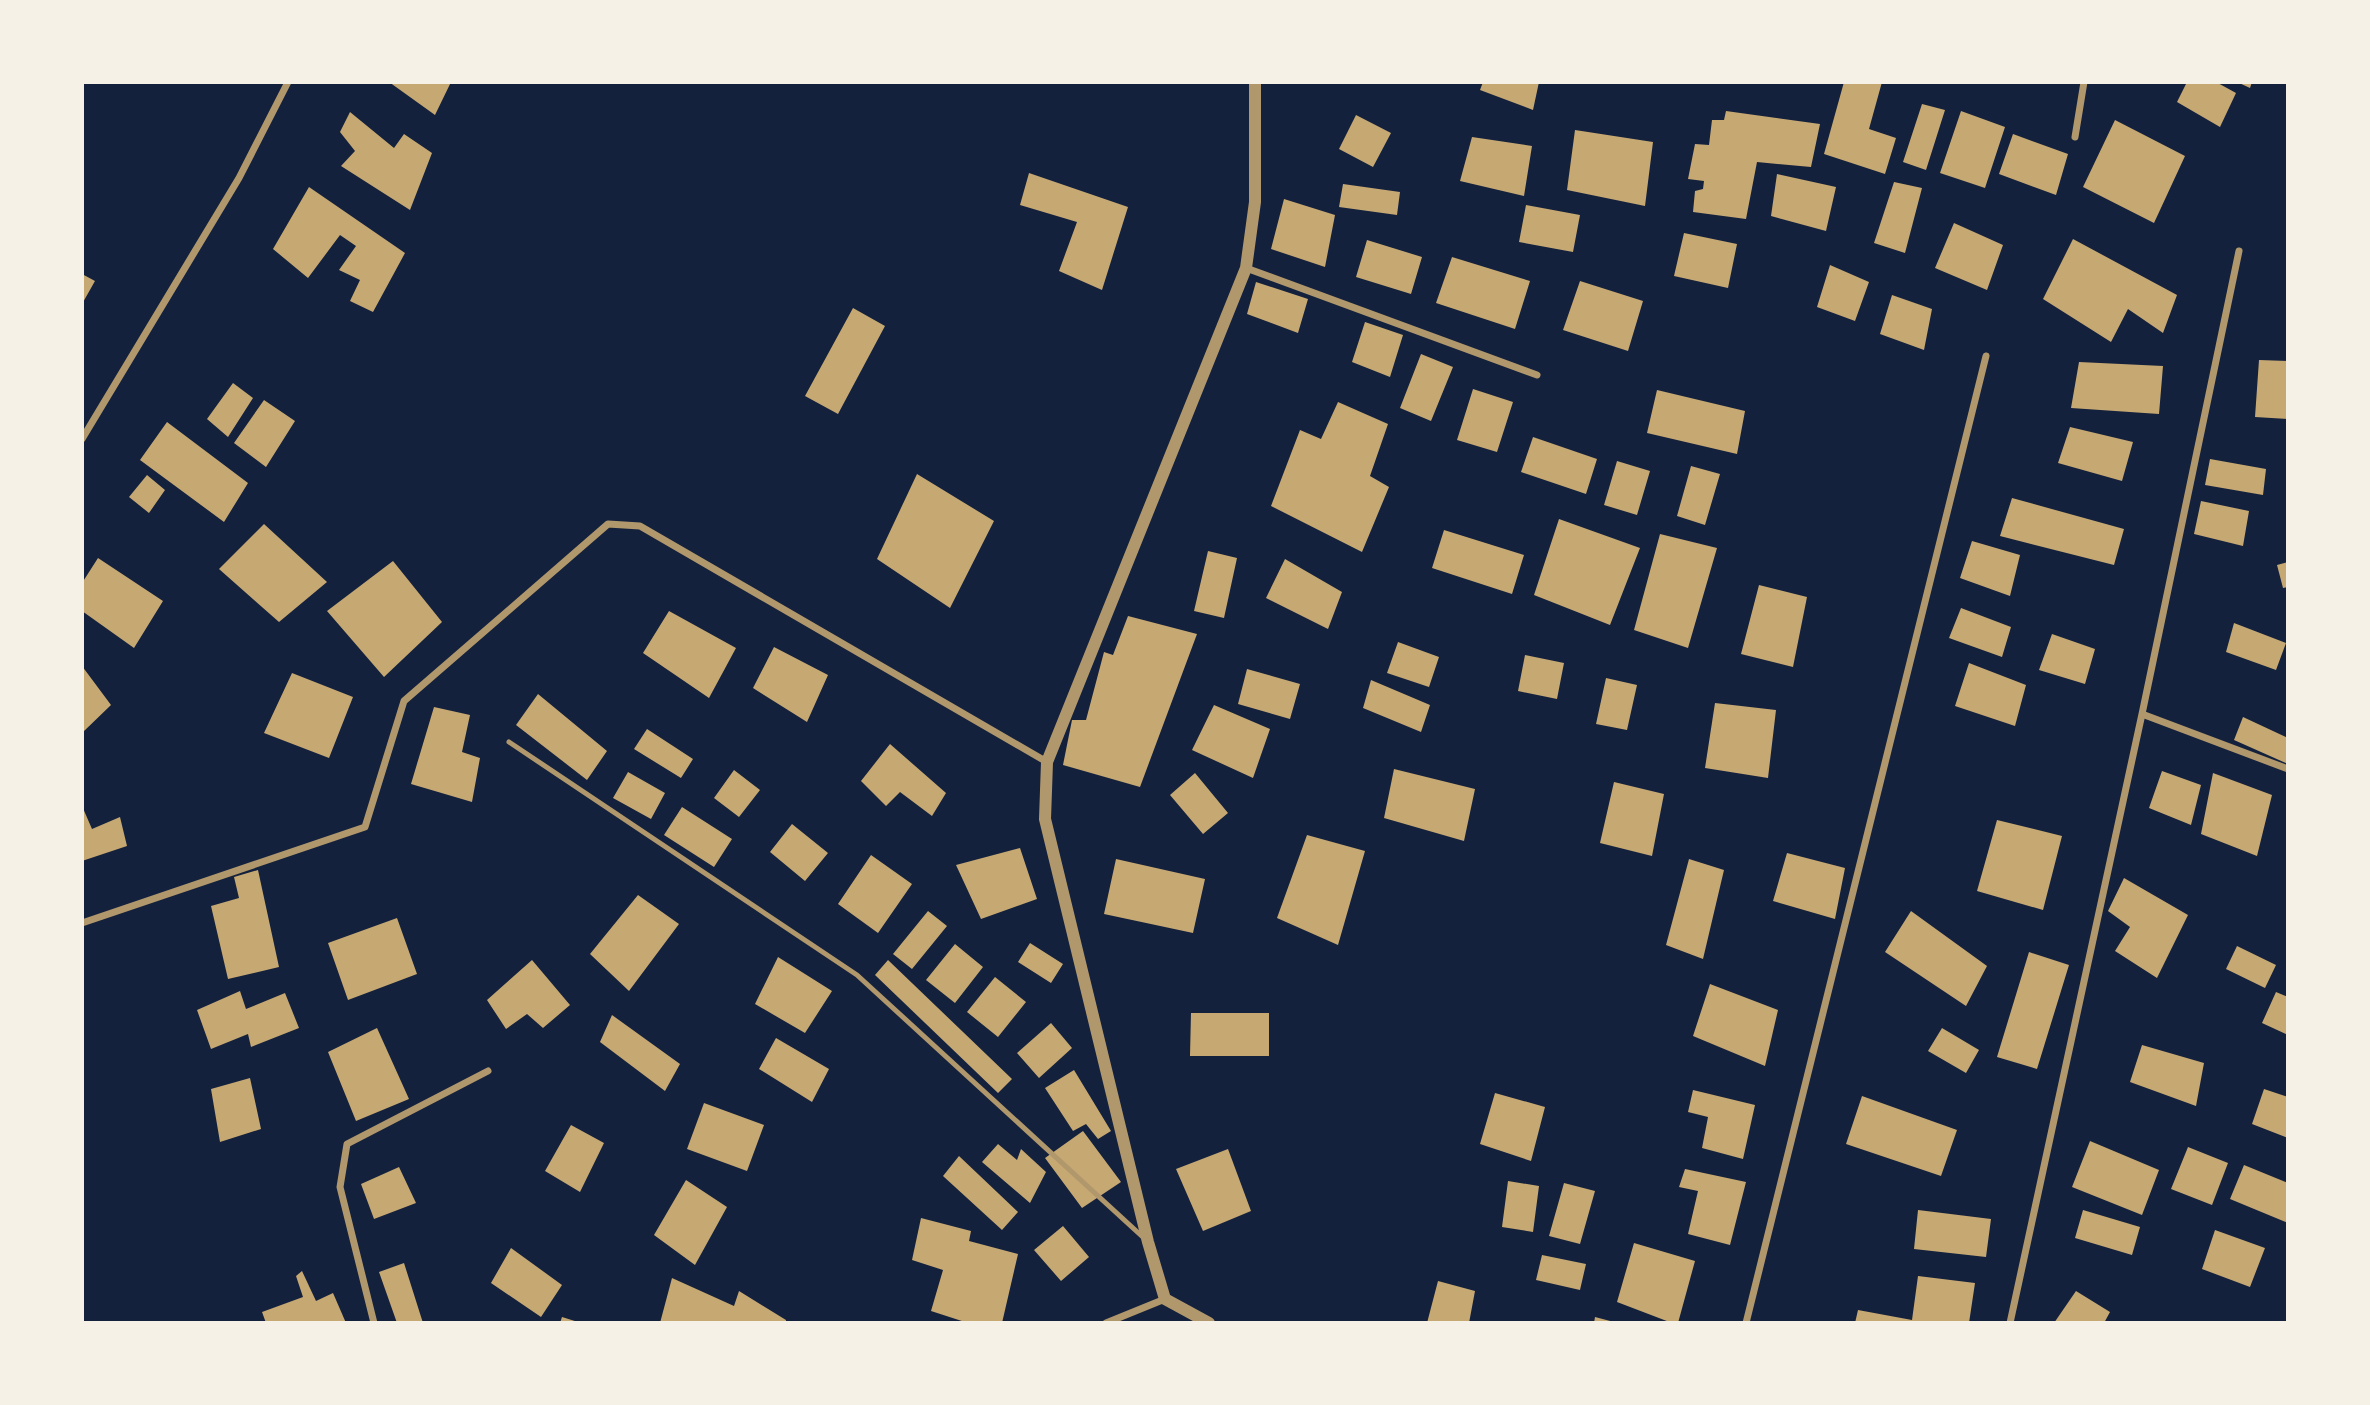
<svg xmlns="http://www.w3.org/2000/svg" width="2370" height="1405" font-family="'DejaVu Sans',sans-serif">
  <rect width="100%" height="100%" fill="#14213d"/>
  <!-- building -->
  <path fill="#c6a872" d="M389,82H451L435,115Z
    M1483,82H1539L1533,110L1480,90Z
    M1844,82H1882L1869,129L1896,138L1885,174L1824,154Z
    M2187,82H2216L2236,93L2220,127L2177,102Z
    M2237,82H2252L2250,88Z
    M1922,104L1945,110L1926,170L1903,162Z
    M1726,111L1820,124L1811,167L1757,162L1746,219L1693,212L1695,191L1703,189L1704,181L1688,179L1695,144L1709,145L1712,120H1724Z
    M1961,111L2005,127L1985,188L1940,173Z
    M350,112L394,148L404,134L432,153L410,210L341,166L355,151L340,132Z
    M1356,115L1391,133L1373,167L1339,149Z
    M2115,120L2185,156L2154,223L2083,187Z
    M1575,130L1653,142L1645,206L1567,190Z
    M2013,134L2068,154L2056,195L1999,174Z
    M1472,137L1532,146L1524,196L1460,181Z
    M1029,173L1128,207L1102,290L1059,271L1077,222L1020,205Z
    M1777,174L1836,187L1826,231L1771,216Z
    M1894,182L1922,188L1905,253L1874,243Z
    M1343,184L1400,192L1397,215L1339,207Z
    M309,187L405,253L373,312L350,301L360,280L339,270L356,246L340,235L308,278L273,249Z
    M1284,199L1335,215L1325,267L1271,249Z
    M1526,205L1580,215L1573,252L1519,242Z
    M1954,223L2003,245L1987,290L1935,268Z
    M1684,233L1737,244L1728,288L1674,276Z
    M2073,239L2177,295L2163,333L2128,309L2111,342L2043,299Z
    M1367,240L1422,257L1411,294L1356,277Z
    M1452,257L1530,281L1515,329L1436,303Z
    M1830,265L1869,282L1855,321L1817,307Z
    M82,274L95,281L82,304Z
    M1580,281L1643,301L1628,351L1563,330Z
    M1256,282L1308,299L1298,333L1247,314Z
    M1892,295L1932,309L1924,350L1880,334Z
    M853,308L885,326L838,414L805,396Z
    M1365,322L1403,335L1390,377L1352,362Z
    M1421,354L1453,367L1431,421L1400,408Z
    M2259,360L2288,361V419L2255,417Z
    M2079,362L2163,366L2159,414L2071,408Z
    M233,383L253,398L228,437L207,419Z
    M1473,389L1513,402L1497,452L1457,440Z
    M1657,390L1745,411L1737,454L1647,433Z
    M264,400L295,421L266,467L234,443Z
    M1338,402L1388,424L1370,476L1389,487L1362,552L1271,506L1300,430L1321,439Z
    M167,422L248,483L224,522L140,460Z
    M2070,427L2133,442L2122,481L2058,463Z
    M1533,437L1597,459L1586,494L1521,472Z
    M2210,459L2266,469L2263,495L2205,485Z
    M1617,461L1650,471L1637,515L1604,505Z
    M1691,466L1720,474L1705,525L1677,516Z
    M917,474L994,521L950,608L877,559Z
    M147,475L165,490L149,513L129,497Z
    M2012,498L2124,529L2114,565L2000,536Z
    M2201,501L2249,511L2243,546L2194,534Z
    M1559,519L1640,548L1610,625L1534,595Z
    M264,524L327,582L279,622L219,569Z
    M1444,530L1524,555L1512,594L1432,568Z
    M1660,534L1717,548L1688,648L1634,630Z
    M1972,541L2020,555L2010,596L1960,578Z
    M1208,551L1237,558L1224,618L1194,611Z
    M98,558L163,601L134,648L82,611V583Z
    M1285,559L1342,592L1328,629L1266,598Z
    M393,561L442,622L384,677L327,611Z
    M2288,562V587L2283,588L2277,565Z
    M1759,585L1807,597L1793,667L1741,654Z
    M1961,608L2011,627L2002,657L1949,638Z
    M669,611L736,648L709,698L643,653Z
    M1128,616L1197,634L1140,787L1063,765L1072,720H1086L1104,652L1113,655Z
    M2234,623L2286,643L2276,670L2226,652Z
    M2052,634L2095,649L2085,684L2039,670Z
    M1398,642L1439,657L1429,687L1387,673Z
    M774,647L828,675L807,722L753,688Z
    M1525,655L1564,663L1557,699L1518,691Z
    M1969,663L2026,685L2015,726L1955,706Z
    M82,666L111,705L82,733Z
    M1247,669L1300,684L1290,719L1238,704Z
    M292,673L353,697L329,758L264,733Z
    M1606,678L1637,685L1627,730L1596,724Z
    M1371,680L1430,705L1421,732L1363,708Z
    M538,694L607,751L587,780L516,725Z
    M1715,703L1776,710L1768,778L1705,768Z
    M1214,705L1270,729L1253,778L1192,750Z
    M434,707L470,715L462,752L480,758L472,802L411,784Z
    M2243,717L2288,738V764L2234,740Z
    M647,729L693,759L681,778L634,749Z
    M890,744L946,793L932,816L900,792L886,806L861,781Z
    M1394,769L1475,789L1464,841L1384,818Z
    M734,770L760,790L739,817L714,798Z
    M2162,771L2201,785L2191,825L2149,808Z
    M628,772L665,793L651,819L613,798Z
    M1195,773L1228,813L1203,834L1170,795Z
    M2213,773L2272,795L2257,856L2201,834Z
    M1614,782L1664,794L1652,856L1600,843Z
    M82,806L92,829L120,817L127,846L82,861Z
    M682,807L732,839L714,867L664,835Z
    M1997,820L2062,836L2043,910L1977,891Z
    M792,824L828,853L805,881L770,852Z
    M1307,835L1365,851L1338,945L1277,918Z
    M1020,848L1037,899L981,919L956,865Z
    M1787,853L1845,868L1835,919L1773,901Z
    M871,855L912,884L878,933L838,904Z
    M1116,859L1205,879L1193,933L1104,914Z
    M1689,859L1724,870L1703,959L1666,945Z
    M258,870L279,967L228,979L211,906L239,898L234,877Z
    M2124,878L2188,915L2157,978L2115,951L2130,927L2108,911Z
    M638,895L679,924L629,991L590,954Z
    M928,911L947,926L912,969L893,954Z
    M1911,911L1987,966L1966,1006L1885,952Z
    M397,918L417,974L348,1000L328,943Z
    M1030,943L1063,964L1051,983L1018,962Z
    M955,944L983,967L955,1003L926,980Z
    M2237,946L2276,965L2265,988L2226,969Z
    M2029,952L2069,965L2037,1069L1997,1057Z
    M778,957L832,991L805,1033L755,1004Z
    M532,960L570,1005L543,1028L527,1014L506,1029L487,1000Z
    M888,960L1012,1079L998,1093L875,975Z
    M995,977L1026,1002L998,1037L967,1012Z
    M1710,984L1778,1010L1765,1066L1693,1036Z
    M240,991L246,1009L285,993L299,1028L251,1047L248,1034L211,1049L197,1010Z
    M2276,992L2288,997V1035L2262,1023Z
    M1191,1013H1269V1056H1190Z
    M612,1015L680,1064L665,1091L600,1042Z
    M1051,1023L1072,1048L1039,1078L1017,1053Z
    M377,1028L409,1099L356,1121L328,1052Z
    M1942,1028L1979,1050L1966,1073L1928,1051Z
    M776,1038L829,1069L812,1102L759,1069Z
    M2142,1045L2204,1063L2196,1106L2130,1082Z
    M1074,1070L1111,1131L1098,1139L1086,1124L1073,1131L1045,1088Z
    M250,1078L261,1129L220,1142L211,1089Z
    M2264,1089L2288,1097V1138L2252,1124Z
    M1693,1090L1755,1105L1743,1159L1702,1148L1708,1117L1688,1112Z
    M1495,1093L1545,1107L1531,1161L1480,1144Z
    M1862,1096L1957,1130L1941,1176L1846,1144Z
    M704,1103L764,1125L747,1171L687,1149Z
    M571,1125L604,1143L580,1192L545,1171Z
    M1083,1131L1121,1182L1082,1208L1045,1158Z
    M2090,1141L2159,1170L2142,1215L2072,1187Z
    M998,1144L1017,1160L1021,1149L1046,1172L1030,1203L982,1162Z
    M2188,1147L2228,1163L2212,1205L2171,1189Z
    M1228,1149L1251,1211L1203,1231L1176,1169Z
    M959,1156L1018,1212L1002,1230L943,1176Z
    M2244,1165L2288,1183V1223L2230,1199Z
    M399,1167L416,1203L374,1219L361,1184Z
    M1685,1169L1746,1182L1730,1245L1688,1234L1698,1191L1679,1187Z
    M686,1180L727,1207L695,1265L654,1235Z
    M1508,1181L1539,1186L1533,1232L1502,1227Z
    M1564,1183L1595,1191L1580,1244L1549,1236Z
    M1918,1210L1991,1219L1986,1257L1914,1249Z
    M2083,1210L2140,1227L2132,1255L2075,1238Z
    M921,1218L971,1231L969,1241L1018,1254L1002,1323H968L931,1311L943,1270L912,1260Z
    M1063,1226L1089,1257L1061,1281L1034,1250Z
    M2215,1230L2265,1248L2250,1287L2202,1269Z
    M1634,1243L1695,1261L1678,1323H1672L1617,1302Z
    M511,1248L562,1285L541,1317L491,1283Z
    M1542,1255L1586,1264L1580,1290L1536,1280Z
    M404,1263L423,1323H397L379,1272Z
    M302,1271L316,1301L333,1293L346,1323H266L262,1312L303,1297L296,1276Z
    M1918,1276L1975,1283L1969,1323H1855L1858,1310L1912,1320Z
    M672,1278L734,1306L739,1291L786,1320V1323H660Z
    M1438,1281L1475,1291L1469,1323H1427Z
    M2076,1291L2110,1312L2104,1323H2054Z
    M562,1317L578,1322V1323H560Z
    M1595,1317L1614,1322V1323H1594Z"/>
  <g fill="none" stroke-linecap="round" stroke-linejoin="round">
    <!-- service -->
    <path stroke="#b1986c" stroke-width="5" d="M509,742L857,975L1145,1239"/>
    <!-- minor -->
    <path stroke="#b1986c" stroke-width="7" d="M2075,137L2084,82
      M1246,268L1537,375
      M82,439L239,178L288,82
      M2142,714L2288,769
      M82,923L365,827L404,701L608,524L640,526L1047,762
      M374,1323L340,1187L347,1144L488,1071
      M1106,1323L1165,1299
      M1746,1323L1986,356
      M2010,1323L2142,714L2239,251"/>
    <!-- tertiary -->
    <path stroke="#b1986c" stroke-width="12" d="M1209,1323L1165,1299L1148,1242L1045,819L1047,762L1246,268L1255,202V82"/>
  </g>
  <!-- border -->
  <rect width="2370" height="1405" fill="none" stroke="#f6f1e7" stroke-width="168"/>
</svg>
